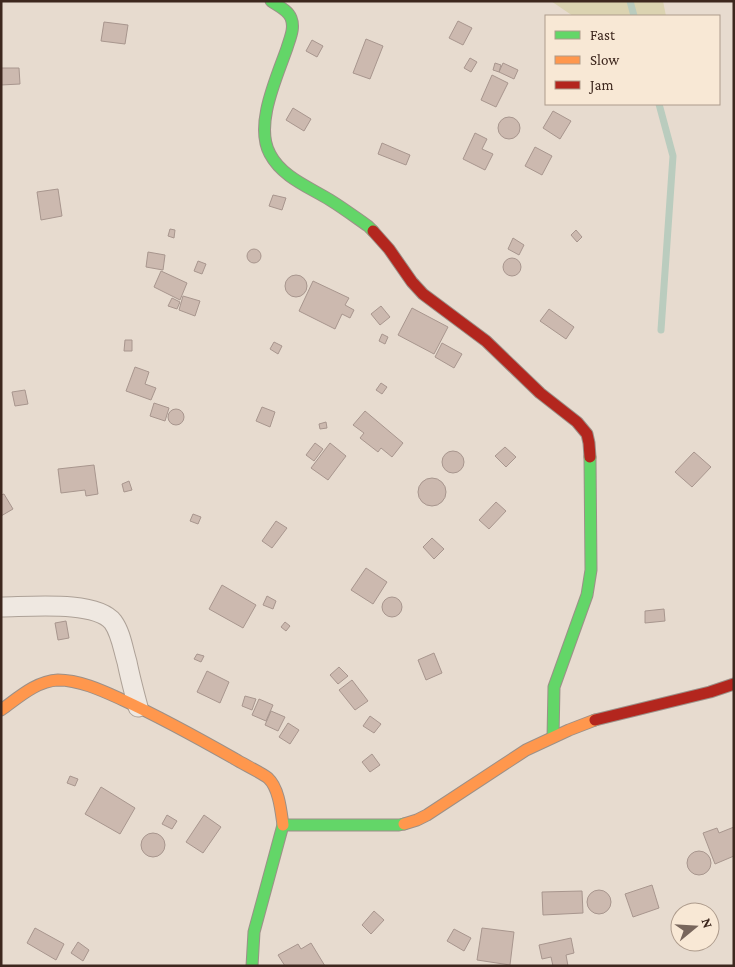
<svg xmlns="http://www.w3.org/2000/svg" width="735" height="967" font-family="'Crimson Pro',serif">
  <rect width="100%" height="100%" fill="#e7dbcf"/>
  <!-- green -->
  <path fill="#dbd3b1" d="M551,1H663L666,16H573Z"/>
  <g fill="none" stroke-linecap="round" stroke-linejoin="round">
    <!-- stream -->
    <path stroke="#baccbe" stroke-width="7" d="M630,1L634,16
      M659,104L673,156L661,330"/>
  </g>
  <!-- building -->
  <path fill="#ccb9af" stroke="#a8968e" d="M458,21L472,28L463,45L449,38Z
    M104,22L128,25L125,44L101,41Z
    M366,39L383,46L370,79L353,73Z
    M312,40L323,46L317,57L306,51Z
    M470,58L477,62L471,72L464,68Z
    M495,63L501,65L499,72L493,70Z
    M503,63L518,70L514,79L499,72Z
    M1,68H19L20,84L1,85Z
    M492,75L508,83L496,107L481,100Z
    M293,108L311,119L304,131L286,120Z
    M553,111L571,121L560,139L543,128Z
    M498 128a11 11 0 1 1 22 0a11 11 0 1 1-22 0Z
    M475,133L487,139L482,149L493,154L485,170L463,159Z
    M382,143L410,155L406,165L378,154Z
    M535,147L552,156L542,175L525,166Z
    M58,189L62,216L41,220L37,192Z
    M273,195L286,198L282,210L269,206Z
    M170,229L175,230L174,238L168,236Z
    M576,230L582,237L577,242L571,235Z
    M513,238L524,245L519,255L508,249Z
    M247 256a7 7 0 1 1 14 0a7 7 0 1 1-14 0Z
    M148,252L165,255L163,270L146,267Z
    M503 267a9 9 0 1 1 18 0a9 9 0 1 1-18 0Z
    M198,261L206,264L202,274L194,271Z
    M161,271L187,283L180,300L154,287Z
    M285 286a11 11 0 1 1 22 0a11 11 0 1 1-22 0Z
    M313,281L349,298L345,305L354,310L350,318L342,314L335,329L299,311Z
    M183,296L200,301L195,316L179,310Z
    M172,298L180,302L177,309L168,306Z
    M381,306L390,317L380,325L371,314Z
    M412,308L448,327L434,354L398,335Z
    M549,309L574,327L566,339L540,321Z
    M382,334L388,337L385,344L379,341Z
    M125,340H132V351H124Z
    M274,342L282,346L278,354L270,349Z
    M442,343L462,354L454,368L435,357Z
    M135,367L149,372L145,384L156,388L151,400L126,391Z
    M381,383L387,387L382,394L376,390Z
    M25,390L28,404L15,406L12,392Z
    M154,403L169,408L165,421L150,416Z
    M262,407L275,412L270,427L256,421Z
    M168 417a8 8 0 1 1 16 0a8 8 0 1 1-16 0Z
    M365,411L403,443L392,457L381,448L378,452L360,438L364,433L353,425Z
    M326,422L327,428L320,429L319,424Z
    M315,443L323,449L314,461L306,455Z
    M330,443L346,456L328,480L311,468Z
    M505,447L516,457L506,467L495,456Z
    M442 462a11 11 0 1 1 22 0a11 11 0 1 1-22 0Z
    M694,452L711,467L692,487L675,472Z
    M94,465L98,494L86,496L85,490L61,493L58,469Z
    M418 492a14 14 0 1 1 28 0a14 14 0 1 1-28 0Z
    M129,481L132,490L124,492L122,484Z
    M4,494L13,509L1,516V495Z
    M496,502L506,511L489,529L479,520Z
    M193,514L201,517L198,524L190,521Z
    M276,521L287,528L272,548L262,541Z
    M432,538L444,549L434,559L423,547Z
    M366,568L387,582L373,604L351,590Z
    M222,585L256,605L243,628L209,609Z
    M267,596L276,601L273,609L263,605Z
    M382 607a10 10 0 1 1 20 0a10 10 0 1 1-20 0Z
    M664,609L665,621L645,623V611Z
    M66,621L69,638L58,640L55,623Z
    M285,622L290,626L286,631L281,627Z
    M434,653L442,673L426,680L418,660Z
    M197,654L204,656L201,662L194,659Z
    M339,667L348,676L338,684L330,675Z
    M207,671L229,682L220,703L197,692Z
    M352,680L368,701L355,710L339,690Z
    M245,696L256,699L252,710L242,706Z
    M259,699L273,705L266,721L252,715Z
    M271,711L285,717L278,731L265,725Z
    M370,716L381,724L374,733L363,726Z
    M288,723L299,730L290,744L279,737Z
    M372,754L380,765L370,772L362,762Z
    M70,776L78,779L75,786L67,783Z
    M101,787L135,808L120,834L85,814Z
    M167,815L177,821L172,829L162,824Z
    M204,815L221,827L203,853L186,842Z
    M734,827V856L715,864L703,833L717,828L719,833Z
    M141 845a12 12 0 1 1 24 0a12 12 0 1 1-24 0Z
    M687 863a12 12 0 1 1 24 0a12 12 0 1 1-24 0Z
    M652,885L659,908L633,917L625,894Z
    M587 902a12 12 0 1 1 24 0a12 12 0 1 1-24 0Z
    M582,891L583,913L543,915L542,892Z
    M374,911L384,920L371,934L362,925Z
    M35,928L64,944L56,960L27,943Z
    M482,928L514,932L510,965L477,960Z
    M454,929L471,938L464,951L447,941Z
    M571,938L574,953L566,955L568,966H553L551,957L542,959L539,945Z
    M78,942L89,950L83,961L71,953Z
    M311,943L325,966H285L278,955L298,944L301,949Z"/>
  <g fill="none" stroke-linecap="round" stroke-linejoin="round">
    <!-- street casing -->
    <g stroke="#ada197" stroke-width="21">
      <path id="street" d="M1,607C28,607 96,600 113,622C121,633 123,649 127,662C130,677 134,692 138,707"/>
    </g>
    <!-- fast casing -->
    <g stroke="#9c9088" stroke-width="13">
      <path id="fast" d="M271,1C278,6 288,10 291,18C295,28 290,38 287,48C277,77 254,125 270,154C282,177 309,187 330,200C343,208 355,217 368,226L373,231
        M553,737L554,687L587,595L591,570L590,457
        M252,966L254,932L283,825H399L404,824"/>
    </g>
    <!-- slow casing -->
    <g stroke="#9c9088" stroke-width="13">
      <path id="slow" d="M1,710C18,698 36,681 58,680C80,680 103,691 123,700C162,718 198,738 235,759C243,764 262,773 268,778C279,788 281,811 283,825
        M404,824L417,820L427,815L526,750L569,730L595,720"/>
    </g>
    <!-- jam casing -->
    <g stroke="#9c9088" stroke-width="13">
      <path id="jam" d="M373,231L389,249L412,282L423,294L486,341L540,393L577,422L587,434L589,443L590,457
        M595,720L710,692L734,684"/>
    </g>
    <!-- street -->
    <use href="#street" stroke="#efe8e1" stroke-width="19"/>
    <!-- fast -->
    <use href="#fast" stroke="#63d668" stroke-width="11"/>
    <!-- slow -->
    <use href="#slow" stroke="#ff974d" stroke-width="11"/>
    <!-- jam -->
    <use href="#jam" stroke="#b3261e" stroke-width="11"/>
  </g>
  <!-- border -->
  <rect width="735" height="967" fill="none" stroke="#3d271e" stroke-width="5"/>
  <!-- legend -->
  <rect x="545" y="15" width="175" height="90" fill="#f8e8d5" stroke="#ad9b8c"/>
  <rect x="555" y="31" width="25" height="8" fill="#63d668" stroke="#ad9b8c"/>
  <text x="590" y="40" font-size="15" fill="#3d271e">Fast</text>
  <rect x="555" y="56" width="25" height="8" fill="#ff974d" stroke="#ad9b8c"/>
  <text x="590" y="65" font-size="15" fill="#3d271e">Slow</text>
  <rect x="555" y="81" width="25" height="8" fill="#b3261e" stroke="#ad9b8c"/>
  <text x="590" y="90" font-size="15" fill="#3d271e">Jam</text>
  <!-- north arrow -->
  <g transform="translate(695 927) rotate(72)"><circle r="24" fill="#f8e8d5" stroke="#ad9b8c"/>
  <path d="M0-4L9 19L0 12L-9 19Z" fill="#78665c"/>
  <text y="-8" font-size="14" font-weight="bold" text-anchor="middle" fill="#3d271e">N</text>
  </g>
</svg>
